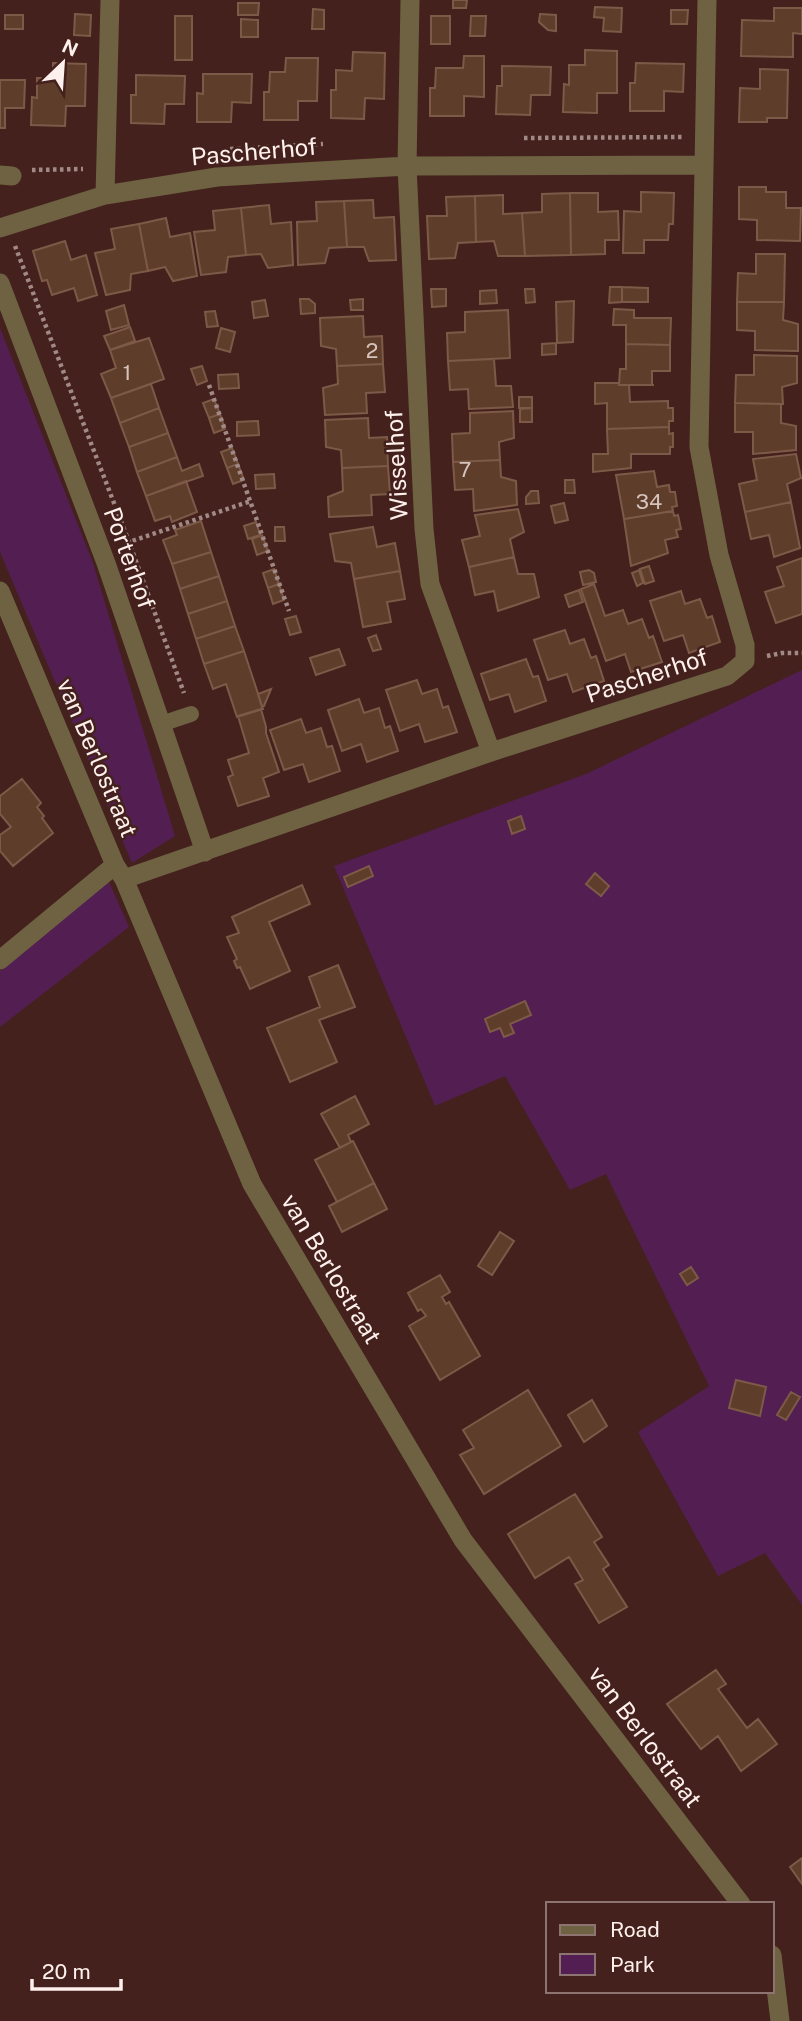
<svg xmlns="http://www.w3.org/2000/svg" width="802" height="2021" font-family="'Public Sans',sans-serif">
  <rect width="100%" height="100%" fill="#44211c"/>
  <!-- green -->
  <path fill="#531f52" d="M0,328L93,563L175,836L132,863L0,552Z
    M802,670V1605L765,1553L718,1576L638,1432L709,1386L606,1174L570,1190L505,1076L435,1106L334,866L586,774Z
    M109,882L129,927L0,1027V971Z"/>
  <!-- building -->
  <path fill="#5e3d2b" stroke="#7d5a47" stroke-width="2" d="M453,0H467L466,8H453Z
    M238,3H259L258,15H238Z
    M595,7L622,8L621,32L603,31L604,18L594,17Z
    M774,8H802V34L793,33V57L741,56L742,20L774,21Z
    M313,9L324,10V29H312Z
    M671,10H688L687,24H671Z
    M75,14L91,15L90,36L74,35Z
    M540,14L556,15V31L548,30L539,22Z
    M5,15H23V29H5Z
    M175,16H192V60H175Z
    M431,16H450V44H431Z
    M471,16H486L485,36H470Z
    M241,19L258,20V37H241Z
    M585,50L617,51V93H597V113L563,112L564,84L569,85V65H585Z
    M353,52L385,53L384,99L365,98L364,119L331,118V90H336V70L352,71Z
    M464,56H484V97L464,96V116H430V88H435L436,68H463Z
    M286,58H318L317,101H298V120H264V92H269L270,72H285Z
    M53,63L86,64L85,106H66L65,126L31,125L32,97L37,98V78H53Z
    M636,63L684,64L683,92L664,91V111H630V83H635Z
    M502,66L551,67L550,95H531L530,115L496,114L497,86H502Z
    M760,69L788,70L787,118H767V122H739L740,88L760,89Z
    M203,74H252L251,103L232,102L231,122H197V93L203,94Z
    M136,75L185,76L184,104H165L164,124L131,123V95H136Z
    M0,80H25L24,108H5V128H0Z
    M739,187H766V192H786V208H801L800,241L757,240V220L739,219Z
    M641,192L674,193L673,224H669L668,240H644V253H623L624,211L641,212Z
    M570,193H598V212L618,211L619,240H605V254L571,255Z
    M570,193L571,255L525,256L522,213L542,212V194Z
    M503,195V214L522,213L525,256H498L494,241L476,242L475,196Z
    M475,196L476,242L458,243L455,258L429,259L427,216H447L446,197Z
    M373,200L374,218L394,217L396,260L369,261L364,247H347L344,201Z
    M344,201L347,247L329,248L325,263L298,265L297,222L317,221L316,202Z
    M269,205L271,224L291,222L293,265L268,268L261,254L246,255L241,208Z
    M241,208L246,255L228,257L226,272L201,275L194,232L215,230L213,211Z
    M166,218L170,237L190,233L197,276L173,281L165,267L148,271L139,224Z
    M139,224L148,271L131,274L130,290L106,295L95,253L115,249L111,229Z
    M65,241L71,260L86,255L97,295L78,301L74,288L52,295L47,280L42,281L33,251Z
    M756,254H785L784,302H737L738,273L756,274Z
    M610,287H622V302L609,303Z
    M622,287L648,288V302H622Z
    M431,289H446V306L432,307Z
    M525,289H534L535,302L526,303Z
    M496,290L497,303L480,304V291Z
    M300,299H309L315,304V313L301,314Z
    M363,299V310H351L350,300Z
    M265,300L268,316L254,318L252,302Z
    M574,301L573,342L557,343L556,302Z
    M737,302H784L783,320L798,324V351L755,350V331L737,330Z
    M124,305L129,325L111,330L106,311Z
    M614,309L634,310V318H671L670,345L626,344V325H613Z
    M508,310L510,358L448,361L447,333L465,332V312Z
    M215,311L218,326L207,327L205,312Z
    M363,316L364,337L382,336L383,364L337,366L336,349L321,346L320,318Z
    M130,327L135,341L110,350L104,336Z
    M221,328L235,332L230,352L216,348Z
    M149,338L164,379L111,398L101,374L116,368L110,350Z
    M556,343V354L542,355V344Z
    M626,344L670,345V371H652V385H654H619L620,369H626Z
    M754,355L797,356V383L782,387L783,404L735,403L736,375H754Z
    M494,359L496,386H511L513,407L469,409L468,389L450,390L448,361Z
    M383,364L385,392L366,393L367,413L325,415L323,388L338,384L337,366Z
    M202,366L207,381L197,385L191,369Z
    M238,374L239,388L219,389L218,375Z
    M595,383H619V385H629L630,402L668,401V408H673V421H669V427L607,429V403L595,404Z
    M151,384L159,408L120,423L111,398Z
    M519,397H532V408H519Z
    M214,399L220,414L209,418L203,403Z
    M735,403L781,404V423L796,426V450L753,454V432H735Z
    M159,408L168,433L129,447L120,423Z
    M532,408V422H520V409Z
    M513,411L514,438L499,442L500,460L453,462L452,434L470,433V413Z
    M220,414L225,429L214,433L209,418Z
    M368,418L369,438L387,437L388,466L342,468L341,450L326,447L325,420Z
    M258,421L259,435L237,436V422Z
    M669,427V434L673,433V447H670V454H631V468L593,472V454H608L607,429Z
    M168,433L177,457L137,472L129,447Z
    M232,448L238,464L227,468L221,452Z
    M796,454L801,478L787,484L791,502L745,512L739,484L757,480L753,459Z
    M177,457L182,471L199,464L203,476L146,496L137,472Z
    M500,460L501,477L516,481L517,505L474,511L473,489L455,490L453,462Z
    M238,464L244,480L233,484L227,468Z
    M388,466L390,494L371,495L372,515L329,517L328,497L343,491L342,468Z
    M654,471L657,487L669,485L670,492H675L677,506L672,507L673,511L624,519L616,475Z
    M274,474L275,488L256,489L255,475Z
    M565,480H574L575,493H565Z
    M186,481L197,512L172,522L170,516L155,521L146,496Z
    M531,491H538L539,503L526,504V497Z
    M791,502L800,548L774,557L769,535L751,539L745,512Z
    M564,503L568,520L555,523L551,506Z
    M518,509L524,532L510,539L514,557L469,567L462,540L480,536L475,515Z
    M673,511L674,516L678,515L681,529L676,530L678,537L665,540L668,553L631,566L624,519Z
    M201,521L211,552L172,564L163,540L177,535L175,530Z
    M256,522L260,535L248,539L244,526Z
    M275,527H284L285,541H275Z
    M373,527L377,547L395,543L400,571L354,579L351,563L335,561L330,534Z
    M262,535L268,551L257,555L252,539Z
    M211,552L219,576L180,589L172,564Z
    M514,557L518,574H534L539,597L498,611L494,591L475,595L469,567Z
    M802,558V614L776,623L765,592L784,586L777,567Z
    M649,566L654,581L645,584L640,569Z
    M274,569L279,584L268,588L263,573Z
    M589,570L594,573L596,582L583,585L580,572Z
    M639,570L643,583L637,586L632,573Z
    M400,571L405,599L387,602L391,622L363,627L354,579Z
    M219,576L227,601L188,614L180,589Z
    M279,584L284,600L273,604L268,588Z
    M594,584L605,616L623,610L628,624L642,619L649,638L653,636L662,662L631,672L625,654L606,661L581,589Z
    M579,590L583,602L569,607L565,595Z
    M681,591L685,604L700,599L707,618L712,616L720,642L689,653L683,635L664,641L650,601Z
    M227,601L235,626L196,639L188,614Z
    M296,616L301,632L290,635L285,619Z
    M235,626L244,651L204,664L196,639Z
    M565,630L570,644L584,639L591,658L596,656L604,681L573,692L567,674L548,680L534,640Z
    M376,635L381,649L373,651L368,638Z
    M339,649L345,665L316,675L310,658Z
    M244,651L263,709L237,717L226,684L213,689L204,664Z
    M526,659L533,677L538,676L546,701L515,712L509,694L490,700L481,674Z
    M417,680L422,694L437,689L443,708L448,706L457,732L425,742L419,724L400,731L386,690Z
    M271,689L264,706L262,707L258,694Z
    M359,699L364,713L379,708L385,728L390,726L398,751L367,762L361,744L342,751L328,710Z
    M261,709L266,727V733L279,772L263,778L269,796L238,806L228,777L233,775L228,760L249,753L238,716Z
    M301,719L306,733L321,728L327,747L332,746L340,771L309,782L303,764L284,770L270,730Z
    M22,779L41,803L37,807L44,816L42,818L53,833L13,866L0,851V835L11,827L0,814V796Z
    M521,816L525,829L512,834L508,821Z
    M369,866L373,876L348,887L344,877Z
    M595,873L609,886L601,896L586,884Z
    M302,885L310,904L269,922L290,971L250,989L240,967L237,968L234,961L237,959L227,937L239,933L232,917Z
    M338,965L355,1007L319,1020L337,1062L290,1082L267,1028L320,1007L309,977Z
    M525,1001L531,1015L510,1024L514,1033L504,1037L500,1028L490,1032L485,1019Z
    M355,1096L369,1124L348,1135L351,1142L340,1148L321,1114Z
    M353,1141L374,1183L337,1202L315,1160Z
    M374,1183L387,1209L342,1232L329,1206Z
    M500,1232L514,1241L492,1275L478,1266Z
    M691,1267L698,1278L687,1285L680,1274Z
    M440,1275L450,1292L442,1297L446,1304L449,1302L480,1356L440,1380L409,1326L426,1316L421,1309L418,1311L408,1293Z
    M736,1380L766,1387L760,1416L729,1408Z
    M528,1390L561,1446L484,1494L460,1455L474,1448L463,1430Z
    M791,1392L800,1397L786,1420L777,1415Z
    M592,1400L607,1426L584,1442L568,1415Z
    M575,1494L602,1537L594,1542L609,1565L603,1569L627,1607L599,1623L575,1584L583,1580L569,1557L535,1578L508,1534Z
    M716,1670L726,1684L718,1689L747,1728L758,1719L777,1744L741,1771L718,1736L701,1749L667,1704Z
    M802,1858V1884L790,1867Z"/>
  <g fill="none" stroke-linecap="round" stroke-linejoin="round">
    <!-- path -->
    <path stroke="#a18985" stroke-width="4.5" stroke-dasharray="3.5 3.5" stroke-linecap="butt" d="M524,138L683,137
      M230,149L323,144
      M32,170L83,169
      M15,246L129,542L184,693
      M209,385L289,611
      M126,543L251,501
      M767,656L782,653H802"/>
    <!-- service -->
    <path stroke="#6e6243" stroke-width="16" d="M161,724L191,714"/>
    <!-- minor -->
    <path stroke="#6e6243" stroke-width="19" d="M410,0L407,166L424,529L430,584L491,752
      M0,175L12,176
      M105,195L110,0
      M0,228L105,195L217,177L407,166L704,165
      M0,283L106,563L205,852
      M0,591L115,865L124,879L252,1184L463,1540L741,1904
      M124,879L491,752L727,676L745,661V645L719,555L699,447L707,0
      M0,960L115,865
      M772,1955L780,2021"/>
  </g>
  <g text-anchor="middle" stroke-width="5" stroke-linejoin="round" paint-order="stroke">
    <!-- number labels -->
    <g font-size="21" fill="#d6c3bc">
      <text x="372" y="358">2</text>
      <text x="127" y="380">1</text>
      <text x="465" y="477">7</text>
      <text x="649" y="509">34</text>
    </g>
    <!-- street labels -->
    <g font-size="24" fill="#fef0ed" stroke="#44211c">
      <text transform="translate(254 152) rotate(-5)" y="8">Pascherhof</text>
      <text transform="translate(397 465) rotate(-93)" y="8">Wisselhof</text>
      <text transform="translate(129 558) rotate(70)" y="8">Porterhof</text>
      <text transform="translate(647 676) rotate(-18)" y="8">Pascherhof</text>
      <text transform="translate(97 758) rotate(67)" y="8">van Berlostraat</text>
      <text transform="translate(331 1269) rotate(59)" y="8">van Berlostraat</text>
      <text transform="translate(645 1737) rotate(53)" y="8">van Berlostraat</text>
    </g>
  </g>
  <!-- legend -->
  <rect x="546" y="1902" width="228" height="91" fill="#44211c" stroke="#8e7470" stroke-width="2"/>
  <rect x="560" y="1925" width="35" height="10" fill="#6e6243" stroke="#8e7470" stroke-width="2"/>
  <text x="610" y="1937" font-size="21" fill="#fef0ed">Road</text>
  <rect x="560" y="1954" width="35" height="21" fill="#531f52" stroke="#8e7470" stroke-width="2"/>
  <text x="610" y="1972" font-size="21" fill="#fef0ed">Park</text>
  <!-- north arrow -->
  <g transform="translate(63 63) rotate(25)" stroke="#44211c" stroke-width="5" paint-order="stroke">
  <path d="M0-5L12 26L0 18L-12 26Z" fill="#fef0ed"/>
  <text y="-10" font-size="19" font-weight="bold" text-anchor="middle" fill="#fef0ed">N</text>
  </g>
  <!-- scale -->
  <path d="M32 1979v10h89v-10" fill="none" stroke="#fef0ed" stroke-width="3.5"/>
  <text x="42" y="1979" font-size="21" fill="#fef0ed" stroke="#44211c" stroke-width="5" paint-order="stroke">20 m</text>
</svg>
